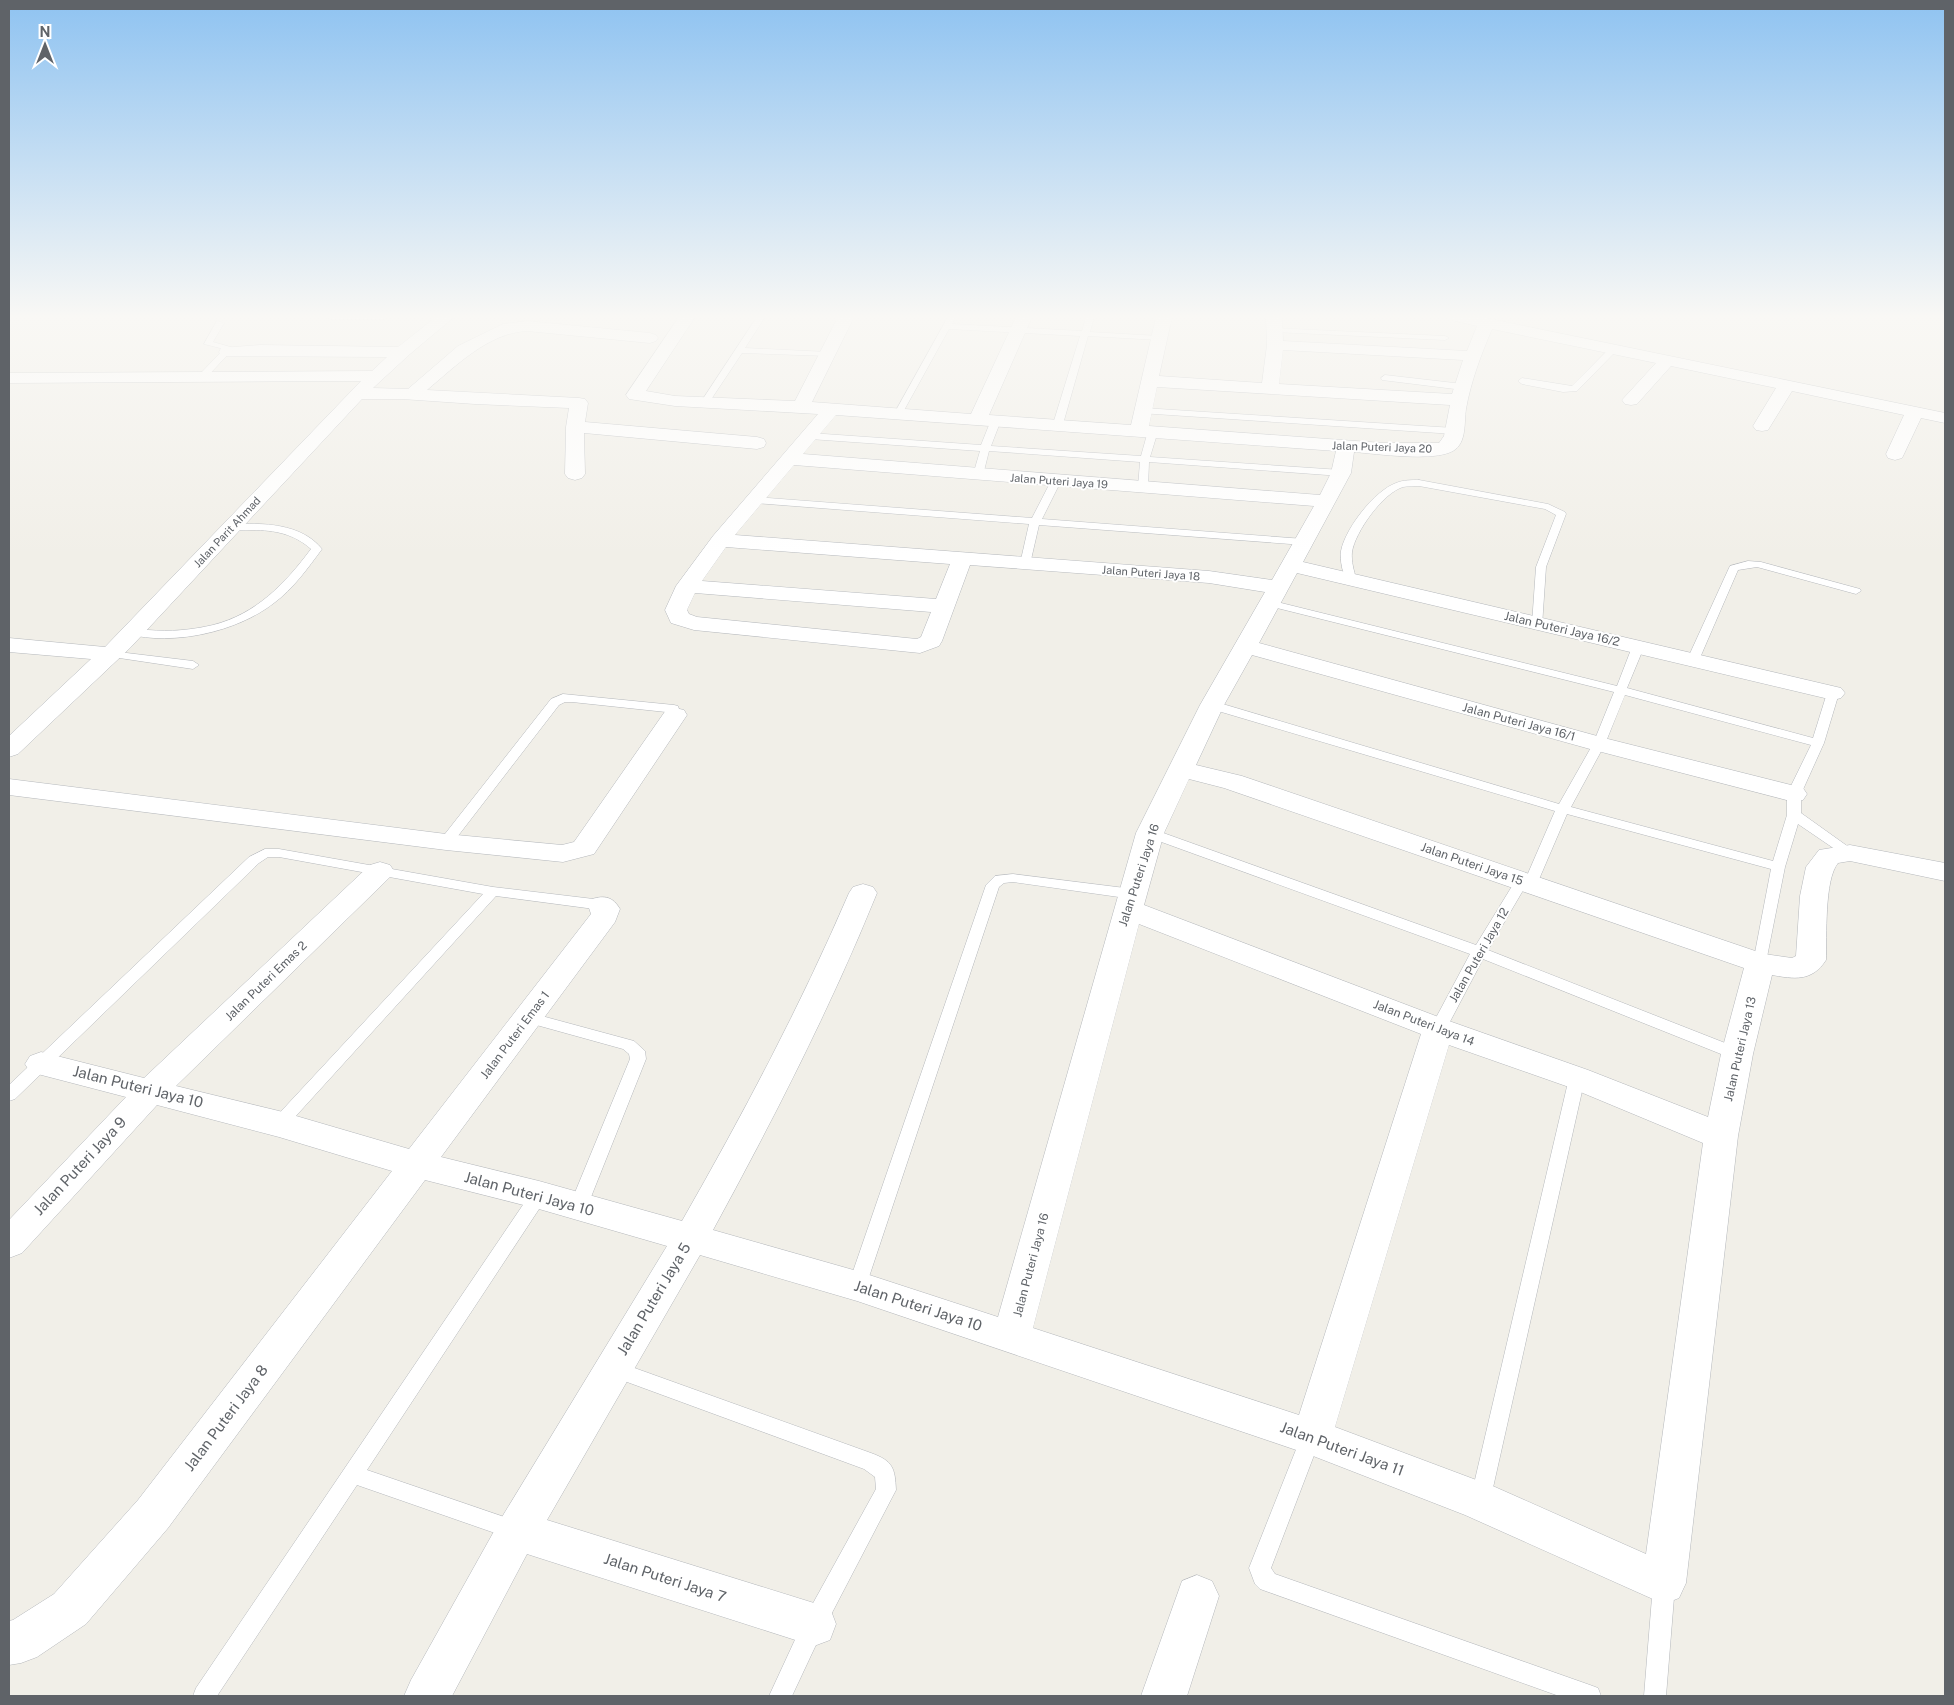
<svg xmlns="http://www.w3.org/2000/svg" width="1954" height="1705" font-family="'Public Sans',sans-serif">
  <rect width="100%" height="100%" fill="#f1efe8"/>
  <g fill="none" stroke-linecap="round" stroke-linejoin="round">
    <!-- lane casing -->
    <g stroke="#b5b8bc" stroke-width="1">
      <path id="lane" d="M326,317H388L384,319H330Z
        M757,317H765L745,348L828,352L832,354L828,356L742,353L708,404H702L701,402Z
        M948,317L955,318L952,324L1082,331L1086,317H1094L1090,332L1159,336L1163,338L1159,340L1088,336L1063,424L1058,427L1053,424L1080,336L949,329L902,414L898,417L895,416L894,414Z
        M217,321L224,323L213,342L234,348L205,379H199V375L224,349L204,344Z
        M1271,328L1445,336L1449,338L1445,340L1274,332L1270,330Z
        M1611,347L1618,349L1577,391L1563,392L1522,384L1518,381L1522,378L1572,386Z
        M1385,375L1463,384L1467,387L1463,390L1382,380L1381,378Z
        M1143,408L1454,428L1459,431L1454,434L1140,413V409Z
        M996,417L1001,420L991,446L1141,456L1148,431L1153,428L1158,431L1150,457L1341,470L1346,473L1341,476L1149,462L1148,487L1143,490L1138,487L1140,462L989,451L983,475L978,478L973,475L980,451L810,439L805,436L810,433L981,445L991,420Z
        M1056,478L1061,481L1042,519L1304,539L1309,542L1304,545L1039,525L1030,564L1025,567L1020,564L1029,524L754,503L749,500L754,497L1032,518L1051,481Z
        M1419,480L1548,504L1565,512L1566,514L1546,567L1542,626L1538,627L1532,624L1536,567L1556,515L1545,509L1419,486C1414,486 1408,486 1403,487C1383,493 1355,532 1352,552C1351,562 1354,570 1356,579L1351,582L1347,581C1342,572 1340,561 1341,551C1345,529 1374,491 1396,483C1403,480 1411,480 1419,480Z
        M232,524C263,523 301,523 322,549C308,568 293,589 274,603C237,632 173,646 128,634L126,632C132,626 141,630 148,630C170,632 192,630 213,625C256,614 285,584 311,549C294,534 275,530 252,530C244,530 236,531 228,529V525Z
        M1748,561L1761,562L1860,589L1861,591L1856,594L1757,567L1738,570L1699,660L1693,663L1689,662L1687,660L1729,568L1730,566Z
        M1269,600L1617,686L1632,647L1638,644L1642,645L1644,647L1627,688L1813,738L1827,693L1833,689L1837,690L1839,693L1824,743L1801,794V813L1857,853L1850,857L1845,856L1798,824L1785,867L1765,967H1755L1753,963L1771,869L1567,814L1537,884L1535,887H1525L1488,950L1743,1050L1745,1054L1743,1058L1737,1060L1731,1058L1483,959L1444,1033L1438,1035L1432,1033L1430,1029L1470,954L1145,836L1143,833L1145,830H1155L1476,945L1517,878H1526L1555,811L1208,708L1206,705L1212,701L1216,702L1559,804L1593,744L1614,692L1265,605L1263,603ZM1625,695L1811,745L1787,794V815L1773,861L1571,807L1605,744Z
        M110,651L193,661L199,665L193,669L106,656L104,654Z
        M563,694L674,705L678,706L681,715L675,719L671,718L668,712H666L572,702H565L559,705L451,845H441L439,842L441,839L551,699Z
        M265,849H279L493,887L602,900L607,902L609,905L607,908L602,910L496,896L285,1128L279,1130L273,1128L271,1124L273,1120L483,894L279,857H268L259,863L15,1099L9,1101V1085L249,857Z
        M1013,874L1133,889L1138,891L1140,894L1138,897L1133,899L1013,882L1004,883L999,887L866,1286L864,1291L857,1294L850,1291L848,1286L986,885L995,876Z
        M527,1012L634,1041L645,1051L646,1059L587,1207L584,1212L578,1214L572,1212L569,1207L630,1059L629,1054L623,1049L522,1021L519,1017L522,1013Z
        M1577,1072L1583,1074L1585,1078L1490,1501L1487,1508L1480,1511L1473,1508L1470,1501L1569,1078L1571,1074Z
        M539,1188L545,1190L548,1195L545,1200L367,1470L522,1523L526,1530L522,1537L515,1540L357,1485L217,1696H193L196,1688L533,1190Z
        M615,1361L871,1453C893,1461 895,1468 896,1490L822,1632L792,1696H769L806,1616L876,1489L875,1477L864,1469L608,1375L605,1369L608,1363Z
        M1311,1428L1318,1431L1321,1437L1271,1568L1275,1574L1590,1685L1598,1688L1601,1696H1559L1260,1589L1255,1584L1249,1568L1301,1437L1304,1431Z
        M1664,1574L1672,1578L1675,1585L1666,1696H1644L1653,1585L1656,1578Z"/>
    </g>
    <!-- street casing -->
    <g stroke="#b5b8bc" stroke-width="1">
      <path id="street" d="M436,317H454L410,354L373,388L408,389L458,346L503,324L527,321L650,333L656,335L658,338L656,341L650,343L527,331C488,333 456,366 427,390L579,398L585,399L588,403L585,422L757,437L764,439L766,443L764,447L757,449L584,433L585,474L582,478L575,480L568,478L565,474L566,427L569,408L475,404L402,399H362L130,648L18,754L9,757V736L91,659L9,652V638L105,647L361,381L9,383V373L372,371L387,357L221,356L219,352L221,348L260,345L398,347Z
        M679,317H695L646,391L675,396L795,401L838,317H854L812,402L971,414L1016,317H1032L989,415L1131,425L1156,317H1172L1159,376L1262,383L1267,345L1266,317H1282L1283,341L1467,351L1477,326L1451,320L1449,317H1481L1945,413V423L1921,418L1904,454L1902,458L1895,460L1888,458L1886,454L1904,415L1792,391L1768,430L1762,431L1756,430L1753,426L1776,388L1671,366L1637,404L1631,405L1625,404L1622,400L1656,363L1492,329C1481,355 1471,381 1466,409C1464,422 1467,443 1453,451C1433,462 1378,454 1354,452L1351,473L1303,562L1841,688L1845,693L1841,698L1833,700L1297,573L1259,643L1608,739L1803,788L1807,794L1803,800L1794,802L1590,749L1252,655L1224,705L1196,765L1242,776L1764,954L1792,958L1796,956L1800,896L1806,867L1819,850L1850,845L1945,863V881L1850,861L1838,863C1824,880 1827,937 1826,960C1812,982 1794,979 1772,975L1753,1054L1738,1136L1686,1583L1679,1598L1664,1604L1465,1515L1308,1454L857,1301L700,1255L547,1520L830,1608L836,1624L830,1640L814,1646L527,1554L452,1696H404L411,1680L502,1517L667,1246L539,1209L425,1180L168,1528L86,1624L37,1657L21,1663L9,1665V1621L13,1620L54,1594L138,1500L392,1171L279,1137L157,1105L22,1253L9,1258V1220L126,1097L30,1072L25,1064L30,1056L41,1052L144,1078L370,865L380,862L390,865L394,871L390,877L176,1086L279,1111L409,1149L591,914L588,905L592,899C605,895 613,897 620,909L615,922L441,1157L539,1181L682,1221C743,1114 800,1007 849,893L853,887L863,884L873,887L877,893C830,1009 773,1120 713,1230L857,1271L998,1317L1136,833L1200,705L1265,592L1209,583L970,565L942,641L939,646L920,653L694,630L671,623L665,610L676,586L713,536L818,414L675,406L629,399L626,395ZM1283,350L1463,360L1452,394L1279,384ZM1157,387L1450,405L1444,436L1439,443H1383L1149,426ZM836,415L1336,451L1331,473L1320,495L803,454ZM794,465L1314,506L1272,580L1209,571L735,535ZM726,547L950,564L936,599L702,581ZM695,593L931,612L921,637L917,639L697,617L689,614L687,610ZM1189,779L1224,788L1744,968L1721,1054L1708,1117L1588,1070L1449,1021L1144,905L1164,833ZM1139,924L1421,1034L1299,1415L1033,1328ZM1449,1045L1566,1086L1703,1143L1646,1554L1495,1487L1335,1427Z
        M675,708L684,710L687,715L594,854L563,862L446,850L9,795V779L446,834L562,845L574,842L666,710Z
        M1197,1575L1212,1581L1219,1596L1187,1696H1141L1182,1581Z"/>
    </g>
    <!-- lane -->
    <use href="#lane" fill="#fff" fill-rule="evenodd"/>
    <!-- street -->
    <use href="#street" fill="#fff" fill-rule="evenodd"/>
  </g>
  <!-- sky -->
  <linearGradient id="sky" x2="0" y2="1"><stop stop-color="#8fc3f1"/><stop offset="0.57" stop-color="#f9f8f5"/><stop offset="1" stop-color="#f9f8f5" stop-opacity="0"/></linearGradient>
  <rect width="1954" height="556" fill="url(#sky)"/>
  <g text-anchor="middle" stroke-width="4" stroke-linejoin="round" paint-order="stroke">
    <!-- far-street labels -->
    <g font-size="11" fill="#5f6368" stroke="#fff">
      <text transform="translate(1382 447) rotate(2)" y="4">Jalan Puteri Jaya 20</text>
      <text transform="translate(1059 481) rotate(4)" y="4">Jalan Puteri Jaya 19</text>
      <text transform="translate(227 532) rotate(-47)" y="4">Jalan Parit Ahmad</text>
      <text transform="translate(1151 573) rotate(4)" y="4">Jalan Puteri Jaya 18</text>
    </g>
    <!-- street labels -->
    <g font-size="12" fill="#5f6368" stroke="#fff">
      <text transform="translate(1562 629) rotate(13)" y="4">Jalan Puteri Jaya 16/2</text>
      <text transform="translate(1519 722) rotate(15)" y="4">Jalan Puteri Jaya 16/1</text>
      <text transform="translate(1472 864) rotate(19)" y="4">Jalan Puteri Jaya 15</text>
      <text transform="translate(1139 875) rotate(-72)" y="4">Jalan Puteri Jaya 16</text>
      <text transform="translate(1479 955) rotate(-60)" y="4">Jalan Puteri Jaya 12</text>
      <text transform="translate(266 981) rotate(-44)" y="4">Jalan Puteri Emas 2</text>
      <text transform="translate(1424 1023) rotate(21)" y="4">Jalan Puteri Jaya 14</text>
      <text transform="translate(515 1035) rotate(-53)" y="4">Jalan Puteri Emas 1</text>
      <text transform="translate(1740 1049) rotate(-77)" y="4">Jalan Puteri Jaya 13</text>
      <text transform="translate(1031 1265) rotate(-75)" y="4">Jalan Puteri Jaya 16</text>
    </g>
    <!-- near-street labels -->
    <g font-size="15" fill="#5f6368" stroke="#fff">
      <text transform="translate(138 1087) rotate(14)" y="5">Jalan Puteri Jaya 10</text>
      <text transform="translate(80 1166) rotate(-47)" y="5">Jalan Puteri Jaya 9</text>
      <text transform="translate(529 1194) rotate(15)" y="5">Jalan Puteri Jaya 10</text>
      <text transform="translate(654 1299) rotate(-59)" y="5">Jalan Puteri Jaya 5</text>
      <text transform="translate(918 1306) rotate(18)" y="5">Jalan Puteri Jaya 10</text>
      <text transform="translate(226 1418) rotate(-53)" y="5">Jalan Puteri Jaya 8</text>
      <text transform="translate(1342 1449) rotate(20)" y="5">Jalan Puteri Jaya 11</text>
      <text transform="translate(665 1578) rotate(18)" y="5">Jalan Puteri Jaya 7</text>
    </g>
  </g>
  <!-- border -->
  <rect width="1954" height="1705" fill="none" stroke="#5f6368" stroke-width="20"/>
  <!-- north arrow -->
  <g transform="translate(45 45)" stroke="#ffffff" stroke-width="4" paint-order="stroke">
  <path d="M0-4L9 19L0 12L-9 19Z" fill="#5f6368"/>
  <text y="-8" font-size="14" font-weight="bold" text-anchor="middle" fill="#5f6368">N</text>
  </g>
</svg>
